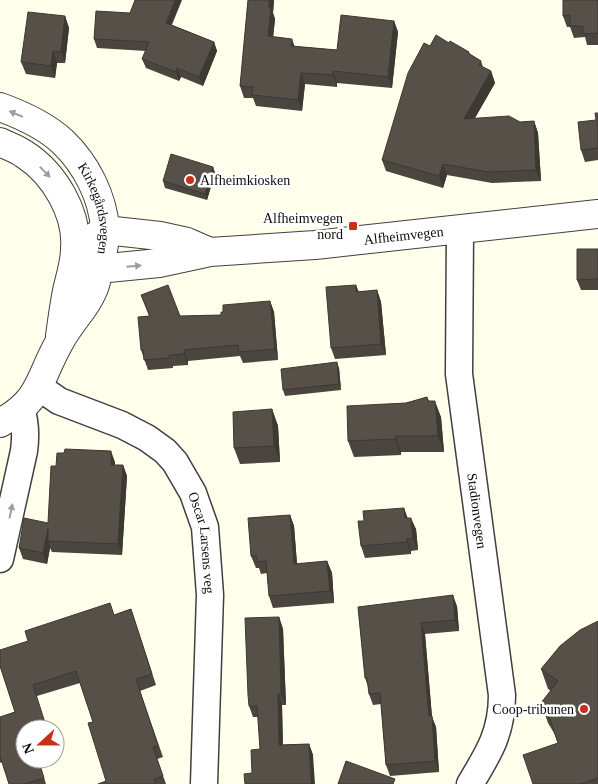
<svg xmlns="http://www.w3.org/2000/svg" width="598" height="784" font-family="'Times New Roman',serif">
  <rect width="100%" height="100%" fill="#ffffec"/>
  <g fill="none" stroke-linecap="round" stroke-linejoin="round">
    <!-- minor casing -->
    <g stroke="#404040" stroke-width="29">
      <g id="minor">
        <path id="s1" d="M460,230L459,374L502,695C502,732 489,753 470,784"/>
        <path id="s2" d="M39,387L59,401L122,425L147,438L165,451L175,462L193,493L205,527L210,595L204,784"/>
        <path d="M0,559L24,451C26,436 26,423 21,409"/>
      </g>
    </g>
    <!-- tertiary casing -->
    <g stroke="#404040" stroke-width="30">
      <g id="tertiary">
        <path id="s3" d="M0,107C22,115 46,126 63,142C86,164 103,197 105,229C106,245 99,270 95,285C88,306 69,323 59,343C38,380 42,400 0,423"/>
        <path d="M0,142C8,146 17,149 24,154C54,173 78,213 75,249C75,263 70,277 67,291C64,306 62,321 60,336"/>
        <path id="s4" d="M210,252L187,242L160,236L105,230L75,249L91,265L98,269L159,263L210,252L315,245L598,214"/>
      </g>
    </g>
    <!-- minor -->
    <use href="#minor" stroke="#fff" stroke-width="26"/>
    <!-- tertiary -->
    <use href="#tertiary" stroke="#fff" stroke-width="28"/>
  </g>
  <!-- wall -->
  <path fill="#4a453e" d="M248,0H274L273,13L275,19L273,37L294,46L337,50L394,21L398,32L392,88L337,83V87L305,84L302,111L256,106L253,98H244L240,86Z
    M598,0V45H587L585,37L574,38L570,27H567L563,16Z
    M65,16L69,28L65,63H57L55,78L26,74L21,62Z
    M172,25L214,42L217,51L203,86L181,77L179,81L146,68L142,59L146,51L97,48L94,39Z
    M449,43L469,52L470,54L481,61L483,67L491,71L495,83L475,118L520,122L534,121L538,133L541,181L492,183L447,175L443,188L386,171L382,160Z
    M598,113V160L585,162L581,150L596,120Z
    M213,167L215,173L207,200L165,188L163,181Z
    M598,249V290H581L577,280Z
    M356,285L359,292L377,290L381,302L386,355L335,359L331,348Z
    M141,295L180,316L221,315L270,301L274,312L278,360L243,363L240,356L188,361V365L173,366V368L148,370L141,350L149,316Z
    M339,368L341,390L285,396L283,390Z
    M427,397L429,401L441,417L444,452H401V455L354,457L348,441L406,403Z
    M272,409L278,426L280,462L240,464L234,448Z
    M115,462V465H123L127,476L122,555L52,552L50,548L47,564L23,559L19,548L48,523Z
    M404,508L407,518L416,529L418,550L411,551V554L365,558L361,546L364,521Z
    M290,515L294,526L297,564L327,561L332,573L334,603L273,608L269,596L267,573L261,574L259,568H256L251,556Z
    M457,606L459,631L425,634L432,717L436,727L439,772L390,776L386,765L381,704L373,705L369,694L368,686L365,678L358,607Z
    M131,609L156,685L140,691L163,757L157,759L166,784H98L106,781L93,722L80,683L37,696L25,759H45L39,761L46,784H9L2,762L0,763V717L15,712L0,666L114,615Z
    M279,617L283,629L286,705H282L283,745L309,744L313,755L252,773L260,749L258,717H253L249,706Z
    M598,621V784H533L558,743L554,733L548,723L541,703L551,691L548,689L541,669Z"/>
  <!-- shaded-wall -->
  <path fill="#3c3832" d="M175,0H182L169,32L166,23Z
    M269,0H274L273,13L275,19L272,48L268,36Z
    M65,16L69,28L65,63L61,52Z
    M394,21L398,32L392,88L388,77Z
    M292,39L296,50L291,46Z
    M214,42L217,51L203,86L199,77Z
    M53,51L57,63L55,78L51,66Z
    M177,68L181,77L179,81L176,72Z
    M333,71L337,83V87L333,75Z
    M491,71L495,83L468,130L464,119Z
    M301,73L305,84L302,111L298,100Z
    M534,121L538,133L541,181L536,170Z
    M443,164L447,175L443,188L439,176Z
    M213,167L215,173L207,200L205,194Z
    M377,290L381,302L386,355L381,344Z
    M270,301L274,312L278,360L275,349Z
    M184,350L188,361V365L184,354Z
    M337,362L339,368L341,390L339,384Z
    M435,401L441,417L444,452L438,436Z
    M272,409L278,426L280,462L274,446Z
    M395,436L401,452V455L395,439Z
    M111,451L115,462V476L111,465Z
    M123,465L127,476L122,555L118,544Z
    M404,508L408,519L405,518Z
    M290,515L294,526L298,576L294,564Z
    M411,518L416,529L418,550L413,539Z
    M48,528V541L50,548L47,564L43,553Z
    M407,539L411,551V554L407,542Z
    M327,561L332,573L334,603L330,591Z
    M453,595L457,606L459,631L455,620Z
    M279,617L283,629L286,705L281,694Z
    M421,623L425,634L432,717L436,727L439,772L435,761L429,716Z
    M278,694L282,705L283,757L279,745Z
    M309,744L313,755L315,784H311Z"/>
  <!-- building -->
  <path fill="#565048" stroke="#3c3832" d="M135,0H175L166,23L214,42L199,77L177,68L176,72L142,59L149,42L94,39L96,11L130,13Z
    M248,0H269V8H271L268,36L292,39L291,46L337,50L341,15L394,21L388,77L333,71V75L301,73L298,100L252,95L253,87L240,86Z
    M563,0H598V33L583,34V26H570V15L563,16Z
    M28,12L65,16L61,52L53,51L51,66L21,62Z
    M436,35L449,43L450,41L469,52L468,53L481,61L479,65L491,71L464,119L509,116L520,122L534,121L536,170L488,172L443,164L439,176L382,160L408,73L424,43L430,46Z
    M595,113H598V148L581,150L578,122L596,120Z
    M171,154L213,167L205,194L163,181Z
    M577,249H598V279L577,280Z
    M168,285L180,316L221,315V312H223V305L270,301L275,349L239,352L238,345L184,350V354L169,355V358L144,360L143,350H141L138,317L150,316L141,295Z
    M356,285V292L377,290L381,344L331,348L326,287Z
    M337,362L339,384L283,390L281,369Z
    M427,397L428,401H435L438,436H395V439L348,441L347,406L406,403Z
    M272,409L274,446L234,448L233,412Z
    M65,449L111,451V465H123L118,544L48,541V528L43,553L19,548L24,518L48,523L51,466H56L57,453H64Z
    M404,508L405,518H411L413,539H407V542L361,546L358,521H364L363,511Z
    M290,515L294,564L327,561L330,591L269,596L266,561L257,562V556H251L248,518Z
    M453,595L455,620L421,623L429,716H432L435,761L386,765L380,693L369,694L367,678H365L358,607Z
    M110,603L114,615L131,609L152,674L136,679L158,746L153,747L163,776L154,779L155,784H98L106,781L88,723L93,722L76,671L33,685L47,729H25V759H38L44,778L24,784H9L0,756V717L15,712L0,666V650L28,641L25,631Z
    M279,617L281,694H278L279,745L309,744L311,784H245L244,774L252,773L251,750L260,749L257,706H249L248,695L245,618Z
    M598,621V778L581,784H533L523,755L558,743L549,716L541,703L558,681L541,669L560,646L580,630Z
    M346,761L395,779L393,784H338Z"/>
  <!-- one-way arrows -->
  <defs><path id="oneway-solid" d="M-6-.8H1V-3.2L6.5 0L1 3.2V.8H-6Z" transform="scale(1.25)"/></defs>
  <g fill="#9e9e9e">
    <use href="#oneway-solid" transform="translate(16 114) rotate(-157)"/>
    <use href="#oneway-solid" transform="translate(45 172) rotate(46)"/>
    <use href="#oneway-solid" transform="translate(134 266) rotate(-5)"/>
    <use href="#oneway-solid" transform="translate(11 511) rotate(-78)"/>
  </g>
  <!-- markers -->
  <g fill="#c93018" stroke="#fff" stroke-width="2">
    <circle cx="190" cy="180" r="5"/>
    <rect x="348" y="221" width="10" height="10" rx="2.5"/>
    <circle cx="584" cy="709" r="5"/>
  </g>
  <g text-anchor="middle" stroke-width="5" stroke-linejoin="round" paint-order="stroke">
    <!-- poi labels -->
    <g font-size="14" fill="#0d0d0d" stroke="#fff" text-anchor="end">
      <text x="200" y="185" text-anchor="start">Alfheimkiosken</text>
      <text x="343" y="223">Alfheimvegen<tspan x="343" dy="16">nord</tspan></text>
      <text x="574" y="714">Coop-tribunen</text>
    </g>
    <!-- street labels -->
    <g font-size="14" fill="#0d0d0d" stroke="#fff">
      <text dy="5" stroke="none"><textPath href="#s3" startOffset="149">Kirkegårdsvegen</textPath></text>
      <text dy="5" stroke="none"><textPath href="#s4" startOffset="482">Alfheimvegen</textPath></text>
      <text dy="5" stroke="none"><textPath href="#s1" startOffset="282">Stadionvegen</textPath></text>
      <text dy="5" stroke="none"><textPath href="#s2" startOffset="244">Oscar Larsens veg</textPath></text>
    </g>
  </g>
  <!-- north arrow -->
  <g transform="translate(40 744) rotate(249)"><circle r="24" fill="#ffffff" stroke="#9e9e9e"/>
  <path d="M0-4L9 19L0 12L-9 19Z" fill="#c93018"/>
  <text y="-8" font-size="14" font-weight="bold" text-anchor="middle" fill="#0d0d0d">N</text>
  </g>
</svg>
